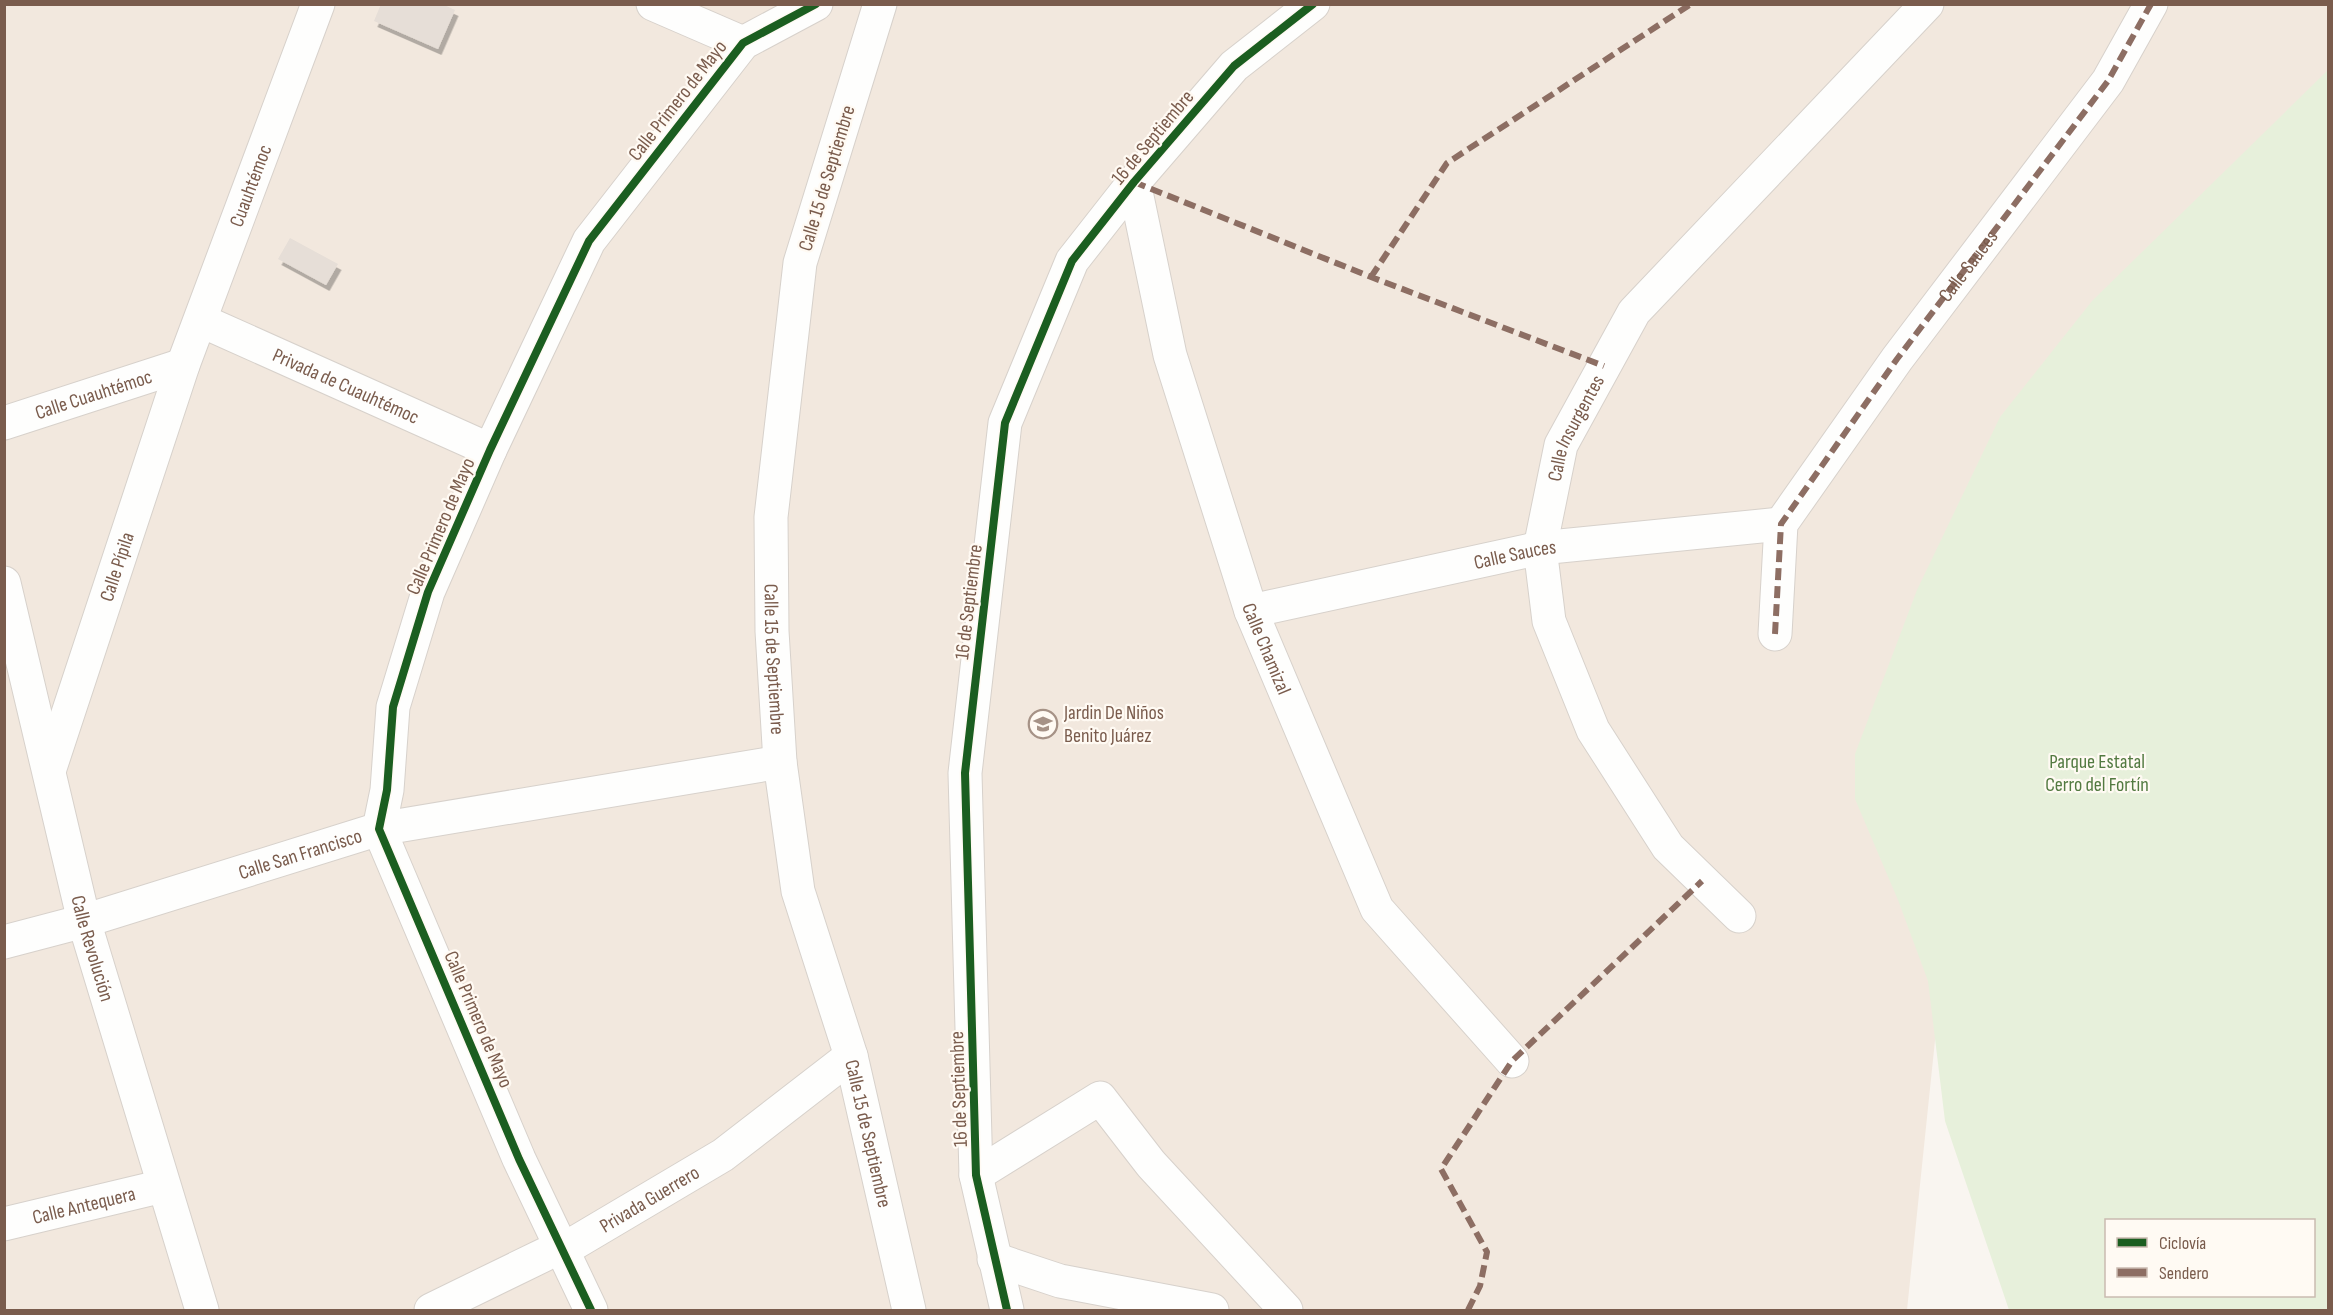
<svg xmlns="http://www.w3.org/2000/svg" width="2333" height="1315" font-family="'Sofia Sans Condensed',sans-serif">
  <defs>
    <filter id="shadow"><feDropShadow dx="3.5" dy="6" stdDeviation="0" flood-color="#0004"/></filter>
  </defs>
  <rect width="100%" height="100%" fill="#f9f5f0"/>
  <!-- residential -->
  <path fill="#f2e8de" d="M5,5H2328V214L1947,925L1907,1310H5Z"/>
  <!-- green -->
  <path fill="#e7f0db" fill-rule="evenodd" d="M2328,70V1310H2009L1945,1121L1928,981L1898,900L1855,799V754L1917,590L2000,417L2092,301ZM2106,1220H2314V1296H2106Z"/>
  <!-- building -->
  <path fill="#e6ded7" filter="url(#shadow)" d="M381,4H442L455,10L438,49L374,21Z
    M290,238L338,264L326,285L278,259Z"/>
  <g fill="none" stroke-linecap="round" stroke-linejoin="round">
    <!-- minor casing -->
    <g stroke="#d7d1cb" stroke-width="35">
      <g id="minor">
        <path d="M653,4L743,43"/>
        <path id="s1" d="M880,4L800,263L771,517L772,631L780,762L798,891L851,1056L909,1310"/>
        <path id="s2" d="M1134,182L1170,355L1251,611L1377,909L1512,1061"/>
        <path id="s3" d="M202,321L490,450"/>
        <path id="s4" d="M4,423L183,365"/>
        <path id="s5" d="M4,583L84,921L202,1310"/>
        <path id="s6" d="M1251,611L1540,548L1781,524"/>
        <path id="s7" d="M1775,634L1781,524L1897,359L2108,81L2151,4"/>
        <path id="s8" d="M50,768L183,365L318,4"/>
        <path id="s9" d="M1739,916L1668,847L1593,730L1549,621L1540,548L1561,445L1634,312L1927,4"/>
        <path id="s10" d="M4,942L84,921L379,829L780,762"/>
        <path d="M976,1175L1100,1098L1151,1164L1286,1310"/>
        <path id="s11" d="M4,1224L163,1186"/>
        <path d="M994,1259L1060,1281L1212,1310"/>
        <path id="s12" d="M431,1310L550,1252L561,1251L723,1155L851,1056"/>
        <path d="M591,1310L519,1159L379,829L387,790L393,707L428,592L490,450L589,241L743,43L816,4"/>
        <path d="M1007,1310L976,1175L965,773L1005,423L1072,261L1134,182L1234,66L1313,4"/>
      </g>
    </g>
    <!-- minor -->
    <use href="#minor" stroke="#fefefd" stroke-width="33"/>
    <!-- quiet -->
    <path stroke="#8d6e63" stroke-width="6" stroke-dasharray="12 6" stroke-linecap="butt" d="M1134,182L1371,277L1604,366
      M1371,277L1447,163L1691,4
      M1775,634L1781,524L1897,359L2108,81L2151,4
      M1468,1310L1480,1286L1487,1252L1441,1169L1512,1061L1702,881"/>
    <!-- cycleway casing -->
    <g stroke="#fffaf3" stroke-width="11">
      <path id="cycleway" d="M591,1310L519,1159L379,829L387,790L393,707L428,592L490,450L589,241L743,43L816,4
        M1007,1310L976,1175L965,773L1005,423L1072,261L1134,182L1234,66L1313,4"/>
    </g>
    <!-- cycleway -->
    <use href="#cycleway" stroke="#1b5e20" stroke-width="8"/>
  </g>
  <!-- icons -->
  <defs>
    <g id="school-ring" transform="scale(1.5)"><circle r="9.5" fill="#fffaf3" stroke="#a69286" stroke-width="1.5"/><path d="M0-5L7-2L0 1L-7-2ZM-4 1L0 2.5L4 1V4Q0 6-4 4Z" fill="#a69286"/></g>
  </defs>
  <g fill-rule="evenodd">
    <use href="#school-ring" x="1043" y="724"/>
  </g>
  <g text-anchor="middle" stroke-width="4.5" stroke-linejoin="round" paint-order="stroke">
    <!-- street labels -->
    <g font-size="20" fill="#7a5c4d" stroke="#fffaf3">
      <text transform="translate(677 100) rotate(-52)" y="7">Calle Primero de Mayo</text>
      <text transform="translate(1152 137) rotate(-50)" y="7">16 de Septiembre</text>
      <text transform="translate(826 178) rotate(-73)" y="7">Calle 15 de Septiembre</text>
      <text dy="7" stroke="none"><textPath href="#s8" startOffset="616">Cuauhtémoc</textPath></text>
      <text dy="7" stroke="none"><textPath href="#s7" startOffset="429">Calle Sauces</textPath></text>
      <text dy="7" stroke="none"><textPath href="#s3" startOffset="158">Privada de Cuauhtémoc</textPath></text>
      <text dy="7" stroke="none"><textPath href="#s4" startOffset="94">Calle Cuauhtémoc</textPath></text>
      <text dy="7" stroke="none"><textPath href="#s9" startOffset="555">Calle Insurgentes</textPath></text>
      <text transform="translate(440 526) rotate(-67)" y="7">Calle Primero de Mayo</text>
      <text dy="7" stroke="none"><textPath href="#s6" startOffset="270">Calle Sauces</textPath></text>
      <text dy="7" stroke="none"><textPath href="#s8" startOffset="212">Calle Pípila</textPath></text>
      <text transform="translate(968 602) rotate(-83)" y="7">16 de Septiembre</text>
      <text dy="7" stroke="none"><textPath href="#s2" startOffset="486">Calle Chamizal</textPath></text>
      <text dy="7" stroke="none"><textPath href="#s1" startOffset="669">Calle 15 de Septiembre</textPath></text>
      <text dy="7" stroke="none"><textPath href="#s10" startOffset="309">Calle San Francisco</textPath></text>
      <text dy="7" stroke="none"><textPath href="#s5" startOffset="376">Calle Revolución</textPath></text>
      <text transform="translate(479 1019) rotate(67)" y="7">Calle Primero de Mayo</text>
      <text transform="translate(958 1089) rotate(-92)" y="7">16 de Septiembre</text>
      <text dy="7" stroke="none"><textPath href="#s1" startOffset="1155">Calle 15 de Septiembre</textPath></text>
      <text dy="7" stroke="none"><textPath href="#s12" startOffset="246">Privada Guerrero</textPath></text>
      <text dy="7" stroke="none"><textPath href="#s11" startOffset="82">Calle Antequera</textPath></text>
    </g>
    <!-- poi labels -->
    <g font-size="20" fill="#7a5c4d" stroke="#fffaf3" text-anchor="start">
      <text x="1064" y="719">Jardin De Niños<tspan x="1064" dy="23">Benito Juárez</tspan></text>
    </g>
    <!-- park labels -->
    <g font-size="20" fill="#537a41" stroke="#fffaf3">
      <text x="2097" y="768">Parque Estatal<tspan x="2097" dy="23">Cerro del Fortín</tspan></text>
    </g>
  </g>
  <!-- border -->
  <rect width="2333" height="1315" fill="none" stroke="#7a5c4d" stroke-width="12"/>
  <!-- legend -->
  <rect x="2105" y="1219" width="210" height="78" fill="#fffaf3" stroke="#cabbb1" stroke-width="1.5"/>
  <rect x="2117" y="1238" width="30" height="9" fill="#1b5e20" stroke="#cabbb1" stroke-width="1.5"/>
  <text x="2159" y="1249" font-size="18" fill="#7a5c4d">Ciclovía</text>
  <rect x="2117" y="1268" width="30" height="9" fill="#8d6e63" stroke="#cabbb1" stroke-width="1.5"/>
  <text x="2159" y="1279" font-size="18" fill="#7a5c4d">Sendero</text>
</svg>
